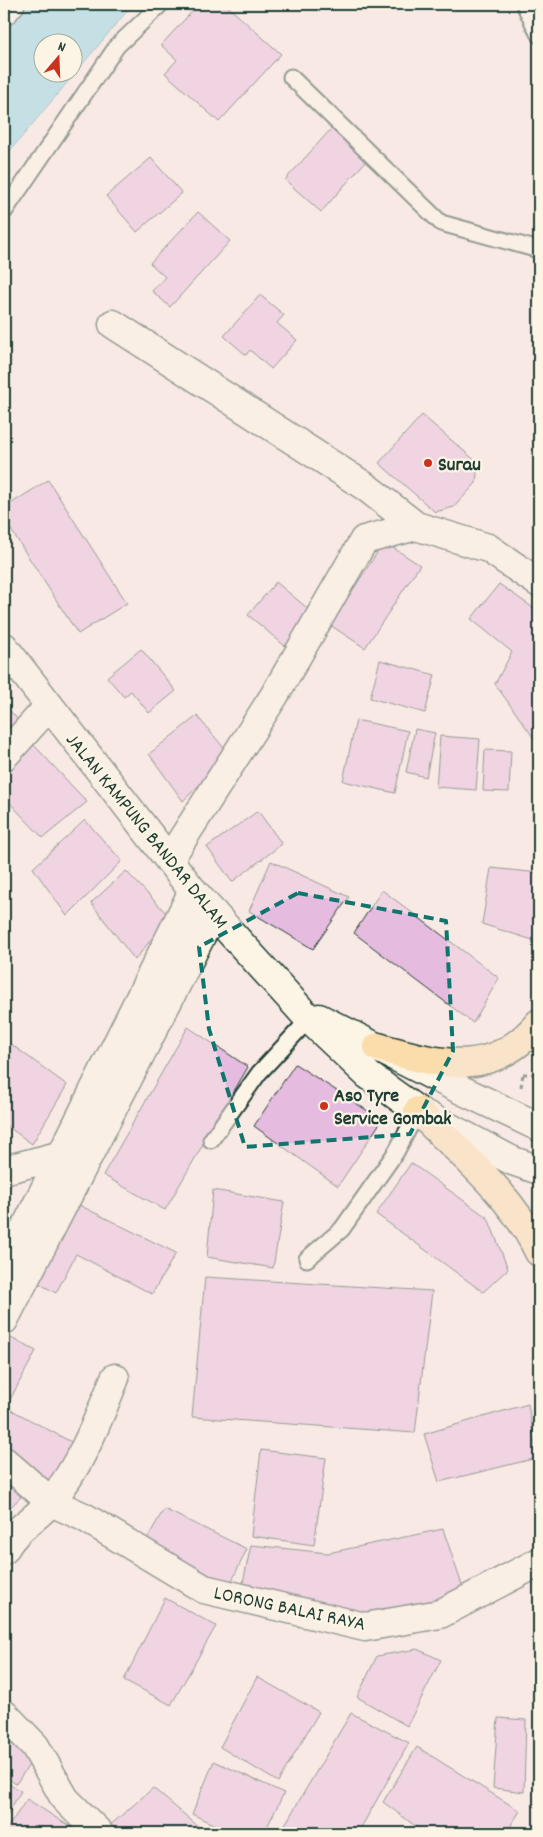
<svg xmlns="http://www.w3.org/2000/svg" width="543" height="1837" font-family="Dekko,sans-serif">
  <rect width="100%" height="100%" fill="#f8e9e4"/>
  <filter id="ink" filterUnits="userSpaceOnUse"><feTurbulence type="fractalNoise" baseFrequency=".02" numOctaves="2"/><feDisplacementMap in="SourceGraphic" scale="10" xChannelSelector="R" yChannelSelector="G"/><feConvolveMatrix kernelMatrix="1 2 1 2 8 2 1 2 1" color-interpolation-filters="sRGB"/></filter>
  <g filter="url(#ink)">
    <!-- water -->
    <path fill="#88d4e7" stroke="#5e989f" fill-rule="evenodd" d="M24,4H133L4,158V30ZM42,42H72V72H42Z"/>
    <!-- building -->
    <path fill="#e6bbe0" stroke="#1f3d34" d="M199,4H225L281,54L219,122L165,73L177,60L161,45Z
      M331,129L366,161L321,212L285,180Z
      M151,158L182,193L137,232L106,196Z
      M198,212L230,241L170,307L152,291L165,277L150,263Z
      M260,295L284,315L277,323L297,340L271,369L250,350L246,355L224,336Z
      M422,415L478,463L476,483L454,507L435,512L379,463Z
      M48,480L127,603L78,634L4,519V508Z
      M384,542L420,565L365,648L330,625Z
      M276,582L313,613L285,646L248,615Z
      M499,584L539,612L538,744L495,684L512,652L471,619Z
      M141,649L176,691L149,713L131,691L124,697L107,677Z
      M380,660L435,675L425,713L370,698Z
      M4,704L20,722L4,738Z
      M197,716L230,755L183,801L149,754Z
      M356,720L408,731L395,793L343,781Z
      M415,729L435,733L426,777L406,772Z
      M440,736L480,739L476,790L436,787Z
      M33,744L87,802L43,838L4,797V773Z
      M485,750L511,751L509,792L483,791Z
      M258,811L282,844L232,882L207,847Z
      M85,820L122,861L67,916L33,868Z
      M271,861L349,897L313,949L249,911Z
      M491,868L539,873V942L482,924Z
      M126,871L169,916L135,960L91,903Z
      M382,890L499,978L473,1023L354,933Z
      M188,1027L248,1067L165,1210L103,1175Z
      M4,1039L67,1085L32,1144L4,1124Z
      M295,1064L382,1120L338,1186L254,1126Z
      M411,1163L488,1218L508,1269L483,1292L376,1214Z
      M213,1190L284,1202L273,1268L207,1257Z
      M73,1202L176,1253L152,1294L76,1254L56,1293L33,1280Z
      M205,1277L432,1291L415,1433L192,1417Z
      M11,1338L36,1351L6,1407L75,1444L48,1488L4,1449V1350Z
      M528,1404L537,1458L439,1482L424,1434Z
      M261,1450L326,1458L314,1545L251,1536Z
      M4,1479L21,1497L4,1513Z
      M164,1509L247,1549L228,1589L143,1546Z
      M443,1529L465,1594L363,1620L241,1592L251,1545L328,1553Z
      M165,1598L216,1626L171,1705L124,1680Z
      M417,1649L441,1660L407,1726L357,1697L377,1656Z
      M257,1677L319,1712L278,1782L220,1747Z
      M351,1713L409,1743L358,1833H280Z
      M498,1718L526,1720L524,1792L493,1788Z
      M4,1739L33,1759L16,1784L4,1776Z
      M417,1747L520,1811L506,1833H420L422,1831L383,1802Z
      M214,1761L284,1793L264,1833H231L192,1814Z
      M4,1781L21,1791L4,1820Z
      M153,1788L199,1827L193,1833H114L108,1827Z
      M27,1799L72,1828L69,1833H4Z"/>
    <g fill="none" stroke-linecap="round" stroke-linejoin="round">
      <!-- service casing -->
      <g stroke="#1f3d34" stroke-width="19">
        <path id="service" d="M524,4L539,35
          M291,77L441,223L539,250
          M4,212L117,46L161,4
          M211,1140L259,1073L309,1019
          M307,1259L342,1229L396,1152L418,1111"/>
      </g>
      <!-- minor casing -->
      <g stroke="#1f3d34" stroke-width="31">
        <path id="minor" d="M4,11L10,4
          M113,324L366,487L416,526L488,548L539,583
          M4,756L49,706
          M169,860L274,696L364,540L416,526
          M4,1170L62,1155L73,1160
          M4,1271L193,891
          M4,1320L213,913
          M4,1461L51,1502L84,1517L204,1589L365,1627L440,1614L539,1562
          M4,1550C18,1525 35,1521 51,1501C81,1465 98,1420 115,1378
          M4,1714L35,1746L65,1799L99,1833"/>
      </g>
      <!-- tertiary casing -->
      <g stroke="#1f3d34" stroke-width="31">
        <path id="tertiary" d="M4,647L193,891L309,1019L368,1075L418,1111L513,1161L539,1170
          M319,1018L451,1085L539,1127"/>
      </g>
      <!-- primary casing -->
      <g stroke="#1f3d34" stroke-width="31">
        <path id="primary" d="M378,1047C440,1064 491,1080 539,1023
          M418,1111C461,1154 513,1196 539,1252"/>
      </g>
      <!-- path -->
      <path stroke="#1f3d34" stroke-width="3" stroke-dasharray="4 4" stroke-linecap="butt" d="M523,1074H539
        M521,1087L523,1074"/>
      <!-- service -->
      <use href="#service" stroke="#fcf5e5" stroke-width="15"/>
      <!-- minor -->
      <use href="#minor" stroke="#fcf5e5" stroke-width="28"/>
      <!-- tertiary -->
      <use href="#tertiary" stroke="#fcf5e5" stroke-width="28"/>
      <!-- primary -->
      <use href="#primary" stroke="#faddab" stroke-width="28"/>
    </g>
  </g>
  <!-- marked area -->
  <path d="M0 0H543V1837H0ZM298,893L446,921L453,1051L410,1134L245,1147L209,1029L199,947Z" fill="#f8e9e4" fill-opacity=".55" fill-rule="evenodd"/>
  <path fill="none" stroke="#0f766e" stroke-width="4" stroke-dasharray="10 6" stroke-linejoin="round" d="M298,893L446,921L453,1051L410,1134L245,1147L209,1029L199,947Z"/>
  <!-- markers -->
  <g fill="#c8321e" stroke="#fcf5e5" stroke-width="2">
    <circle cx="428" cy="463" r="5"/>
    <circle cx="324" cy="1106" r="5"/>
  </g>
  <g text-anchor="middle" stroke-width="4.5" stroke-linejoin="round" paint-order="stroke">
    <!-- poi labels -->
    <g font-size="20" font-weight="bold" fill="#1f3d34" stroke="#fcf5e5" text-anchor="start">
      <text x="438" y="470">Surau</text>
      <text x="334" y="1101">Aso Tyre<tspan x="334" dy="23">Service Gombak</tspan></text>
    </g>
    <!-- street labels -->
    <g font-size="20" fill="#1f3d34" stroke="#fcf5e5">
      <text transform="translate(148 830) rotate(51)" y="7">JALAN KAMPUNG BANDAR DALAM</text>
      <text transform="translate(290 1607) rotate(12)" y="7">LORONG BALAI RAYA</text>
    </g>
  </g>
  <!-- margin -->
  <rect width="543" height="1837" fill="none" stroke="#fcf5e5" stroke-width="20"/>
  <rect x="10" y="10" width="523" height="1817" fill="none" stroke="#1f3d34" stroke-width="2" filter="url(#ink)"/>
  <!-- north arrow -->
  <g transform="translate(58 58) rotate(19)"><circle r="24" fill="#fcf5e5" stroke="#a4ab9e"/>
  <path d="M0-4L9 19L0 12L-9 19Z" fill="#c8321e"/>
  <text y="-8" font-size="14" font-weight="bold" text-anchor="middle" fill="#1f3d34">N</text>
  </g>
</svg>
